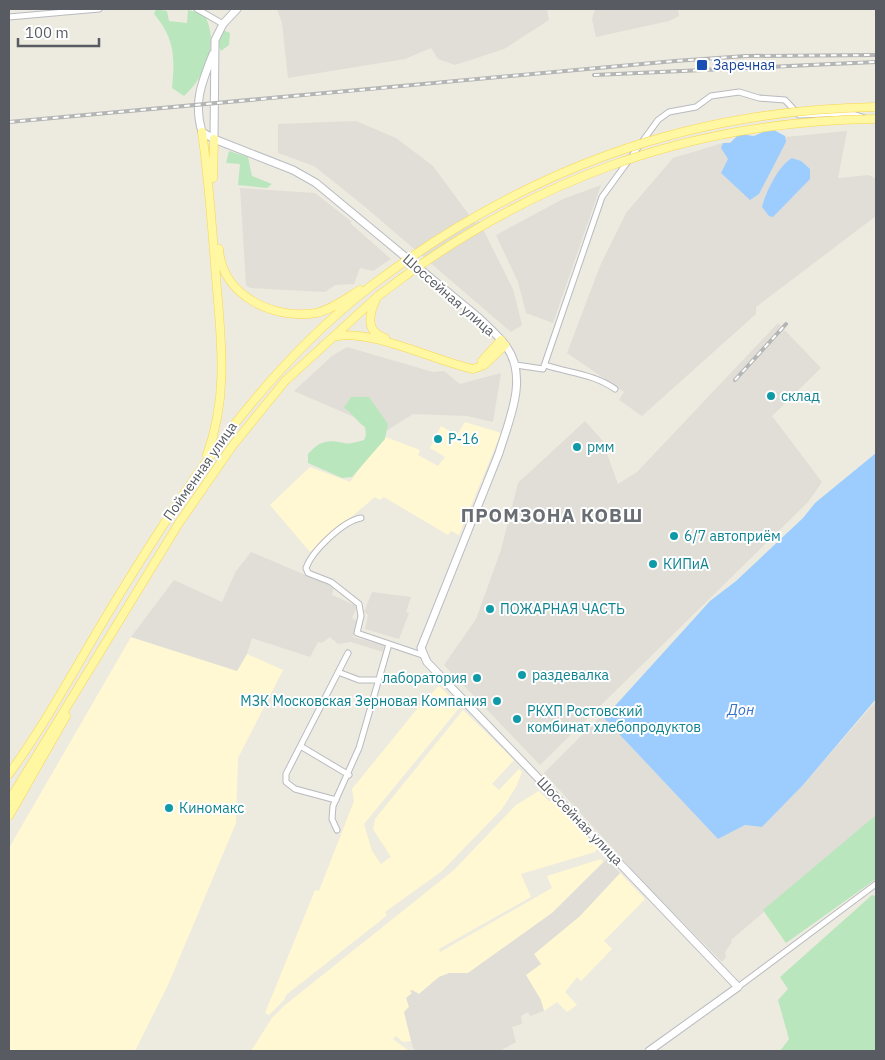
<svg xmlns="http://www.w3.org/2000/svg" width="885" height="1060" font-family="'IBM Plex Sans',sans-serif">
  <rect width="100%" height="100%" fill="#edebdf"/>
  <!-- commercial -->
  <path fill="#fff8d2" d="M465,422L501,433L459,535L451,531L448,535L384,497L380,500L375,497L310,552L270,505L310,467L350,482L383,436L420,450L418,455L438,466L445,457L430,448L441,426L457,435Z
    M131,637L237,671L247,654L283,670L238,758L236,823L168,985L135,1051H9V848Z
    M439,686L460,707L364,824L372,851L381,864L391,857L373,829L375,819L463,710L514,760L492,784L499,790L519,769L522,772L516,787L502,809L442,871L385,912L387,915L380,921L286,995L284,1000L269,1015L265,1013L315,890L319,891L354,801L352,789L422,703Z
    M539,791L549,801H555L598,847L595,852L521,874L531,897L439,949L440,952L552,888L547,876L601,859L603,862L552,913L468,973H456L439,977L419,994L412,990L409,1007L404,1012L411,1041L403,1042L396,1036L393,1039L409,1051H251L272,1018L285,1005L454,870L516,805Z
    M620,873L645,899L604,941L612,949L581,981L577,977L565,992L577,1005L567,1012L557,1002L544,1011L526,975L541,964L534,954L580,916Z"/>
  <!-- industrial -->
  <path fill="#e0ded7" d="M277,9H547L549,20L504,49L455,65L438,59L431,48L405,59L288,78L282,23Z
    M595,9H678L679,16L669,21L596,37L592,19Z
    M356,121L396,138L433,166L475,223L479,221L513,289L522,325L511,332L364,206L314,166L278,153V124Z
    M847,131L838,178L869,175L876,179V216L756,307V314L642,416L619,400L624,392L567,353L600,266L626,213L673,158L723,143Z
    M601,185L553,323L526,313L518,282L496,235L563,199Z
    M240,188L315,193L352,222L350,223L391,259L373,271L360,268L354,284L335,285L325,292L250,288L246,285Z
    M778,323L821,368L772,416L822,482L808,502L540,765L444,665L476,619L501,550L518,483L585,421L602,440L618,484L637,472Z
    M347,347L433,372L444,371L460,384L501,373L493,422L467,416L413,414L386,431L294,391L332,356Z
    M251,552L334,587L332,595L357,606L352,618L358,622L353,637L385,645L383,652L351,642L338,644L330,637L322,643L318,642L310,657L252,638L247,654L237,671L131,637L174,580L222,602L236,571Z
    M372,592L411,597L406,612L409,613L399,639L365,629L368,615L364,612Z
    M876,701V817L731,940L732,942L725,952L726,957L722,962L649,888L544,773L599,718H604L718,839L745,825L762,827L803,785Z
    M607,859L620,873L580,916L534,954L541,964L526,975L541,1000L544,1011L530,1016L528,1012L521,1016L522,1024L512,1027L516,1042L500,1051H416L413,1048L404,1012L409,1007L406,998L412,993L410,991L412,990L419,994L439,977L449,973H468L552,913Z"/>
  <!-- green -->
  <path fill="#bae6bd" d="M156,9L167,11L169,21L187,23L188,10L204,14C220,42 206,76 184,96L172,88C175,57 175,39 154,14Z
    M223,30L230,33L229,45L221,51L218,45Z
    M229,151L248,157L252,176L272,184L267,188L238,185L240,164L226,163Z
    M351,397H369L388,424L385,439L352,477L342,478L308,463V454C319,441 328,439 344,443C349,445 359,441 364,440L366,435L365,427C356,421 353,413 344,408Z
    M876,815V879L786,943L763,910Z
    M872,895L876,896V1051H780L789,1039L778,1000L788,989L780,977Z"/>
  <!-- water -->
  <path fill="#9dcdff" d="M767,130H774L785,136L786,142L759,194L750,200L721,173L728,159L721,148L723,143H730L739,134L754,136Z
    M792,158L801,161L810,169V179L773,217L769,216L762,207C766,192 778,166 792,158Z
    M876,453V699L803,785L762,827L745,825L718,839L604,718L710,601L736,581L803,518L815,503Z"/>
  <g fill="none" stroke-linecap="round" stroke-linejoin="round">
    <!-- minor casing -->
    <g stroke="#b8bac0" stroke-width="7">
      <path id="minor" d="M197,9L223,24
        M9,17L99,9
        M516,365L543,369L602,197L658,120L669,112L696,107L711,96L739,92L759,98L785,100L799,115L850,113L865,118
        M545,365C569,373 594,374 615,389
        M361,518C343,521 312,551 306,568L308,573L331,582L359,604L361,616L357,633L422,655
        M338,672L359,680H379
        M302,747L349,775
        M336,800L295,789L286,782V774L348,653
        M337,830L332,819L333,806L359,748L389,644
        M738,987L876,884"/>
    </g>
    <!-- secondary casing -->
    <g stroke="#b9bcc3" stroke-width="9">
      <path id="secondary" d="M213,54C202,82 193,102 202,132L214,139L293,170L316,183L479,318C488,327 498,335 506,346C529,377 509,420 499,453L421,648L427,662L738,987L649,1051
        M214,139L215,40L223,24L237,9"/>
    </g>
    <!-- primary casing -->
    <g stroke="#f9d64c" stroke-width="9">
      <path id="primary" d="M202,132C209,180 212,228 216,277C221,340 229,394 207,455
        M213,178L214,139
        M219,249C222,296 274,320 316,313C331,310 347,298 360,290
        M376,299C369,314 365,332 385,338
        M333,337C367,327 435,361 473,369L484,365L505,345
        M482,361L501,340
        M9,774C44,726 73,672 104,620C178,497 256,375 371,286
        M9,801L179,523L233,445L285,381L378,296
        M9,816L66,716"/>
    </g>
    <!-- minor -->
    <use href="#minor" stroke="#fff" stroke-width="5"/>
    <!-- secondary -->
    <use href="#secondary" stroke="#fff" stroke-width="7"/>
    <!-- primary -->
    <use href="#primary" stroke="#fff7a2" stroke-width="8"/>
    <!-- rail casing -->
    <g stroke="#b4b5b5" stroke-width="4">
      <path id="rail" d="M594,75L876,62
        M9,122L675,61L746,56L876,55
        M735,380L786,324"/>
    </g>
    <!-- rail -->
    <use href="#rail" stroke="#fff" stroke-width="2" stroke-dasharray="5.5" stroke-linecap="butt"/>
    <!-- primary-bridge casing -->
    <g stroke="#f9d64c" stroke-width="9" stroke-linecap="butt">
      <path id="primary-bridge" d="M371,286C523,171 685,110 876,107
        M378,296C527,181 687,121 876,119"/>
    </g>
    <!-- primary-bridge -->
    <use href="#primary-bridge" stroke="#fff7a2" stroke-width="8"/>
  </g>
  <!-- markers -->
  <rect fill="#1a4fb4" stroke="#fff" stroke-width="2" x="696" y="59" width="12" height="12" rx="2.5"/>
  <g fill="#0f9aa8" stroke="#fff" stroke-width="2">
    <circle cx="771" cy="396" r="5"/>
    <circle cx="438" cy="439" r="5"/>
    <circle cx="577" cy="447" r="5"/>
    <circle cx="674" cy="536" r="5"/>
    <circle cx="653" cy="564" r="5"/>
    <circle cx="490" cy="609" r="5"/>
    <circle cx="522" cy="675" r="5"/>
    <circle cx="477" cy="678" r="5"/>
    <circle cx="497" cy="701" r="5"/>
    <circle cx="517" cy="719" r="5"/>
    <circle cx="169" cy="808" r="5"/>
  </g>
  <g text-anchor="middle" stroke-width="4" stroke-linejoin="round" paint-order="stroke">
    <!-- transit labels -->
    <g font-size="14" fill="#164399" stroke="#fff" text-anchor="start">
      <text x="713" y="70">Заречная</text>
    </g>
    <!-- street labels -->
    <g font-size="14" fill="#585c62" stroke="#fff">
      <text transform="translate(449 295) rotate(41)" y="5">Шоссейная улица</text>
      <text transform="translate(200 471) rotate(-55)" y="5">Пойменная улица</text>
      <text transform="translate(580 821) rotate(46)" y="5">Шоссейная улица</text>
    </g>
    <!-- culture labels -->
    <g font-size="14" fill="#0d838f" stroke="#fff" text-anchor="start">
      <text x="781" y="401">склад</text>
      <text x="448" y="444">Р-16</text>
      <text x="587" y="452">рмм</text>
      <text x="684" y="541">6/7 автоприём</text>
      <text x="663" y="569">КИПиА</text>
      <text x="500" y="614">ПОЖАРНАЯ ЧАСТЬ</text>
      <text x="532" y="680">раздевалка</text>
      <text x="467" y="683" text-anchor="end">лаборатория</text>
      <text x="487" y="706" text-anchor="end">МЗК Московская Зерновая Компания</text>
      <text x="527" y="716">РКХП Ростовский<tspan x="527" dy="16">комбинат хлебопродуктов</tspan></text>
      <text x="179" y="813">Киномакс</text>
    </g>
    <!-- water labels -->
    <g font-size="15" font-style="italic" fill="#3a74c9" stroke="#fff">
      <text x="741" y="715">Дон</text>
    </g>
    <!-- district labels -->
    <g font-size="19" font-weight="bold" letter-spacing="1" fill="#696e74" stroke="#fff">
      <text x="552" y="522">ПРОМЗОНА КОВШ</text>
    </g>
  </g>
  <!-- border -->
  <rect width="885" height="1060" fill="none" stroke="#585c62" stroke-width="20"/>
  <!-- scale -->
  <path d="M18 38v8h81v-8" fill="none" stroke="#585c62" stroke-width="2.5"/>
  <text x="25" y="38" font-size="15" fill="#585c62" stroke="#ffffff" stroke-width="4" paint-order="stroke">100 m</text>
</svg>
